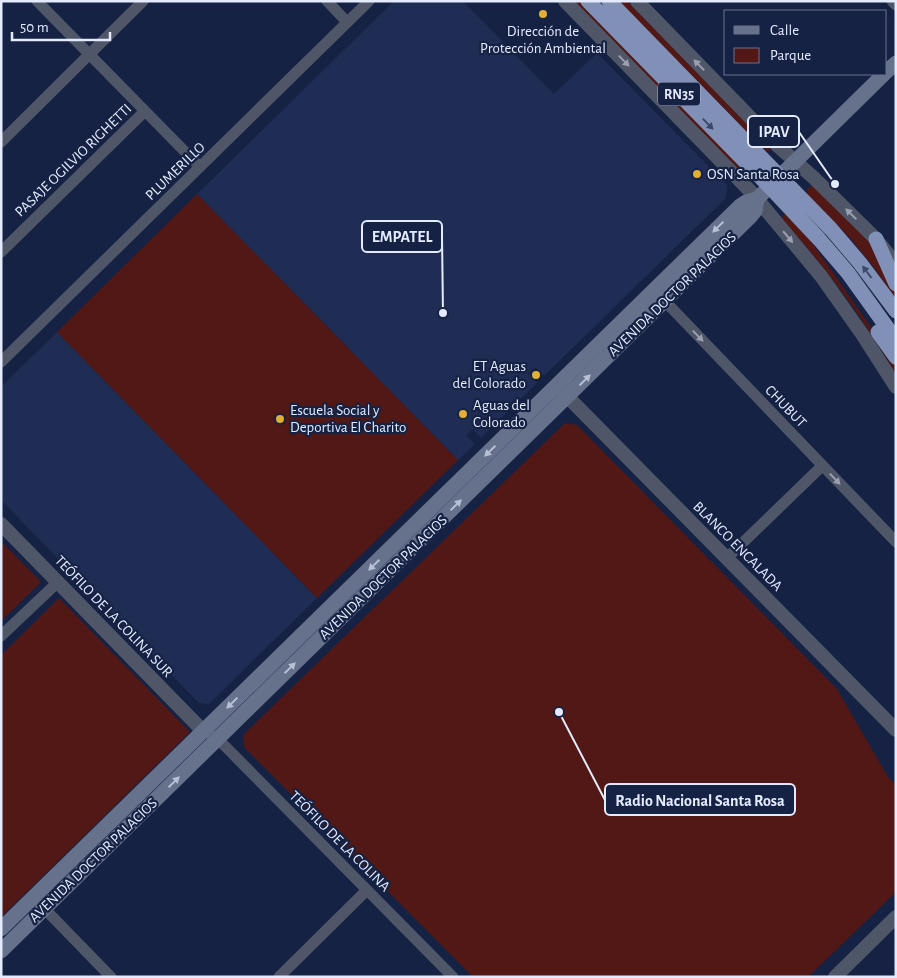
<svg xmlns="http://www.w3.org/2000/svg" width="897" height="978" font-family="'Alegreya Sans',sans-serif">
  <rect width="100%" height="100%" fill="#162244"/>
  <!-- built -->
  <path fill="#1f2d54" d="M394,1H463L554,94L597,53L727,185L726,198L544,376L535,367L528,373L537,383L481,438L473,429L466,435L475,444L458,460L197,194Z
    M57,332L317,598L209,704L199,703L1,500V387Z"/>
  <!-- green -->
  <path fill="#511815" d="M574,1H579L745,170L746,172L745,175H743Z
    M619,1H627L678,51L769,147L770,150L769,151H766Z
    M812,186H813L865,237L875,251L895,294V295H893L872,265L850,238L808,195L807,191L808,188Z
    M197,194L458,460L317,598L57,332Z
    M783,215H786L811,241L891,356L896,367V374C870,330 841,288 808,249C800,239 790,230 782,220Z
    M565,423L577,425L837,689L888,777L896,785V892L808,977H473L244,747L243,735Z
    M1,541L41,582L1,621Z
    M59,598L190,732L1,917V655Z"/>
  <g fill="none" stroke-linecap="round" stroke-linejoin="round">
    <!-- minor -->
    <path stroke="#4f5667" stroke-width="11" d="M37,1L200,167
      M327,1L347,22
      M892,1L896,5
      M1,142L143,1
      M1,252L145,111
      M660,296L896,542
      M1,362L369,1
      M727,558L822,466
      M1,636L58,582
      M212,736L218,739L453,977
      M39,903L111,977
      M279,977L367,890"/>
    <!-- tertiary -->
    <path stroke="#4f5667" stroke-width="14" d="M565,1L752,193L821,276L862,334L896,387
      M637,1L778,146L814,178L876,239L896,264
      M559,388L896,730
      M1,524L203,731
      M835,977L896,917"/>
    <!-- secondary -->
    <path stroke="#66718c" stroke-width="15" d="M886,72L896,63
      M1,929L740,206L746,202L757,199L884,74
      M1,951L750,217L755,211L757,199"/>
    <!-- trunk -->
    <path stroke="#8090b6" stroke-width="15" d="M588,1L770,187L819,239L848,273L896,340
      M609,1L831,229L860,263L896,311
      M876,239L896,284
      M878,332L896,357"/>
  </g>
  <!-- one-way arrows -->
  <defs><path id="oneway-solid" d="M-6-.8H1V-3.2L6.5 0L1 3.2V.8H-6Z" transform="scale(1.25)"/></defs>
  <g fill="#9aa0b2">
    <use href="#oneway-solid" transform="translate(624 61) rotate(46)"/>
    <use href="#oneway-solid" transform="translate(699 65) rotate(-134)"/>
    <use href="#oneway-solid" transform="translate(851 214) rotate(-135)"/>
    <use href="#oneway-solid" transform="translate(788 237) rotate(50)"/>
    <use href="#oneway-solid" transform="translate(698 336) rotate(46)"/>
    <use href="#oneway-solid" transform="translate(835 479) rotate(46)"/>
  </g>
  <g fill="#3b486c">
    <use href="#oneway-solid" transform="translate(708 124) rotate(46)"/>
    <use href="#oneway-solid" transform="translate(867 272) rotate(-127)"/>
  </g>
  <g fill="#b8c0d6">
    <use href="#oneway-solid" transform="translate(718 227) rotate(136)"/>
    <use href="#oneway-solid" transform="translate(585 380) rotate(-44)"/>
    <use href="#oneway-solid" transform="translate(490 451) rotate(136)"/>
    <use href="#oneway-solid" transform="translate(456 505) rotate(-44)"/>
    <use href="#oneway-solid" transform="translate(374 565) rotate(136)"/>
    <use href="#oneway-solid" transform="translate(290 668) rotate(-44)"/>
    <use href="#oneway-solid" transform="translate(232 703) rotate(136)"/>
    <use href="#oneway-solid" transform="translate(174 782) rotate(-44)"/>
  </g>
  <!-- markers -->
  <g fill="#dfb034" stroke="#162244" stroke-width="2">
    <circle cx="543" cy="14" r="5"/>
    <circle cx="697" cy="174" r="5"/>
    <circle cx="536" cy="375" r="5"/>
    <circle cx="463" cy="414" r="5"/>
    <circle cx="280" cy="419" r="5"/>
  </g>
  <g text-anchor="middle" stroke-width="4.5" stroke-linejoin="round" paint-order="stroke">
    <!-- shield labels -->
    <rect fill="#162244" stroke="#a6afc6" stroke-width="1" x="658" y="82.5" width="42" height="23" rx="4"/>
    <g font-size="14" font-weight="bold" fill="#e4ebfe">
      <text x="679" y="99">RN35</text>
    </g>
    <!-- poi labels -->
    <g font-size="15" fill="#e4ebfe" stroke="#162244" text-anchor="start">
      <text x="543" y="36" text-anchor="middle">Dirección de<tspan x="543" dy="17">Protección Ambiental</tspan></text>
      <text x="707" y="179">OSN Santa Rosa</text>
      <text x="526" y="371" text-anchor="end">ET Aguas<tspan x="526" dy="17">del Colorado</tspan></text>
      <text x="473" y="410">Aguas del<tspan x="473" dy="17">Colorado</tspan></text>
      <text x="290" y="415">Escuela Social y<tspan x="290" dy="17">Deportiva El Charito</tspan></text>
    </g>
    <!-- street labels -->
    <g font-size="15" fill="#e4ebfe" stroke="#162244">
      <text transform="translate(73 160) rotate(-44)" y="5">PASAJE OGILVIO RIGHETTI</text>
      <text transform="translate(175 171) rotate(-44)" y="5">PLUMERILLO</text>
      <text transform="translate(672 294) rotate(-44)" y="5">AVENIDA DOCTOR PALACIOS</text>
      <text transform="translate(786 406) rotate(46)" y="5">CHUBUT</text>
      <text transform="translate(738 546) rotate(45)" y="5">BLANCO ENCALADA</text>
      <text transform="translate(383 577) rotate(-44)" y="5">AVENIDA DOCTOR PALACIOS</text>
      <text transform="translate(114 616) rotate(46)" y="5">TEÓFILO DE LA COLINA SUR</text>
      <text transform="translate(340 841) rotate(45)" y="5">TEÓFILO DE LA COLINA</text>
      <text transform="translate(93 860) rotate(-44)" y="5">AVENIDA DOCTOR PALACIOS</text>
    </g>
  </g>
  <!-- callouts -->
  <path fill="none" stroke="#e4ebfe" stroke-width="2" d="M835 184L799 132M443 313L442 237M559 712L605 800"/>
  <g fill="#e4ebfe" stroke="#162244" stroke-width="2">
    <circle cx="835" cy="184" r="5"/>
    <circle cx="443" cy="313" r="5"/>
    <circle cx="559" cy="712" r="5"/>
  </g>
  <g fill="#162244" stroke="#e4ebfe" stroke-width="2">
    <rect x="748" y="116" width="51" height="31" rx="5"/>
    <rect x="362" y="221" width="80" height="31" rx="5"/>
    <rect x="605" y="784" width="190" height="31" rx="5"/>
  </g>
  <g font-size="16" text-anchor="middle" font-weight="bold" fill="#e4ebfe">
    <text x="774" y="137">IPAV</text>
    <text x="402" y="242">EMPATEL</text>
    <text x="700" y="806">Radio Nacional Santa Rosa</text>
  </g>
  <!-- border -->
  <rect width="897" height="978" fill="none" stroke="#e4ebfe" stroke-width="5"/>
  <!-- legend -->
  <rect x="724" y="10" width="162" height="65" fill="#162244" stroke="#68728e"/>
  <rect x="734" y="26" width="25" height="8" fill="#66718c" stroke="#68728e"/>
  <text x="770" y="35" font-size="15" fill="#e4ebfe">Calle</text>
  <rect x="734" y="48" width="25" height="15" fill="#511815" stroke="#68728e"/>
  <text x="770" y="60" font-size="15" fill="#e4ebfe">Parque</text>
  <!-- scale -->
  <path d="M12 32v8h98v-8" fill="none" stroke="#e4ebfe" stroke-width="2.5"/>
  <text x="20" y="32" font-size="15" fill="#e4ebfe" stroke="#162244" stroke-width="4" paint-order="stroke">50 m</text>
</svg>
